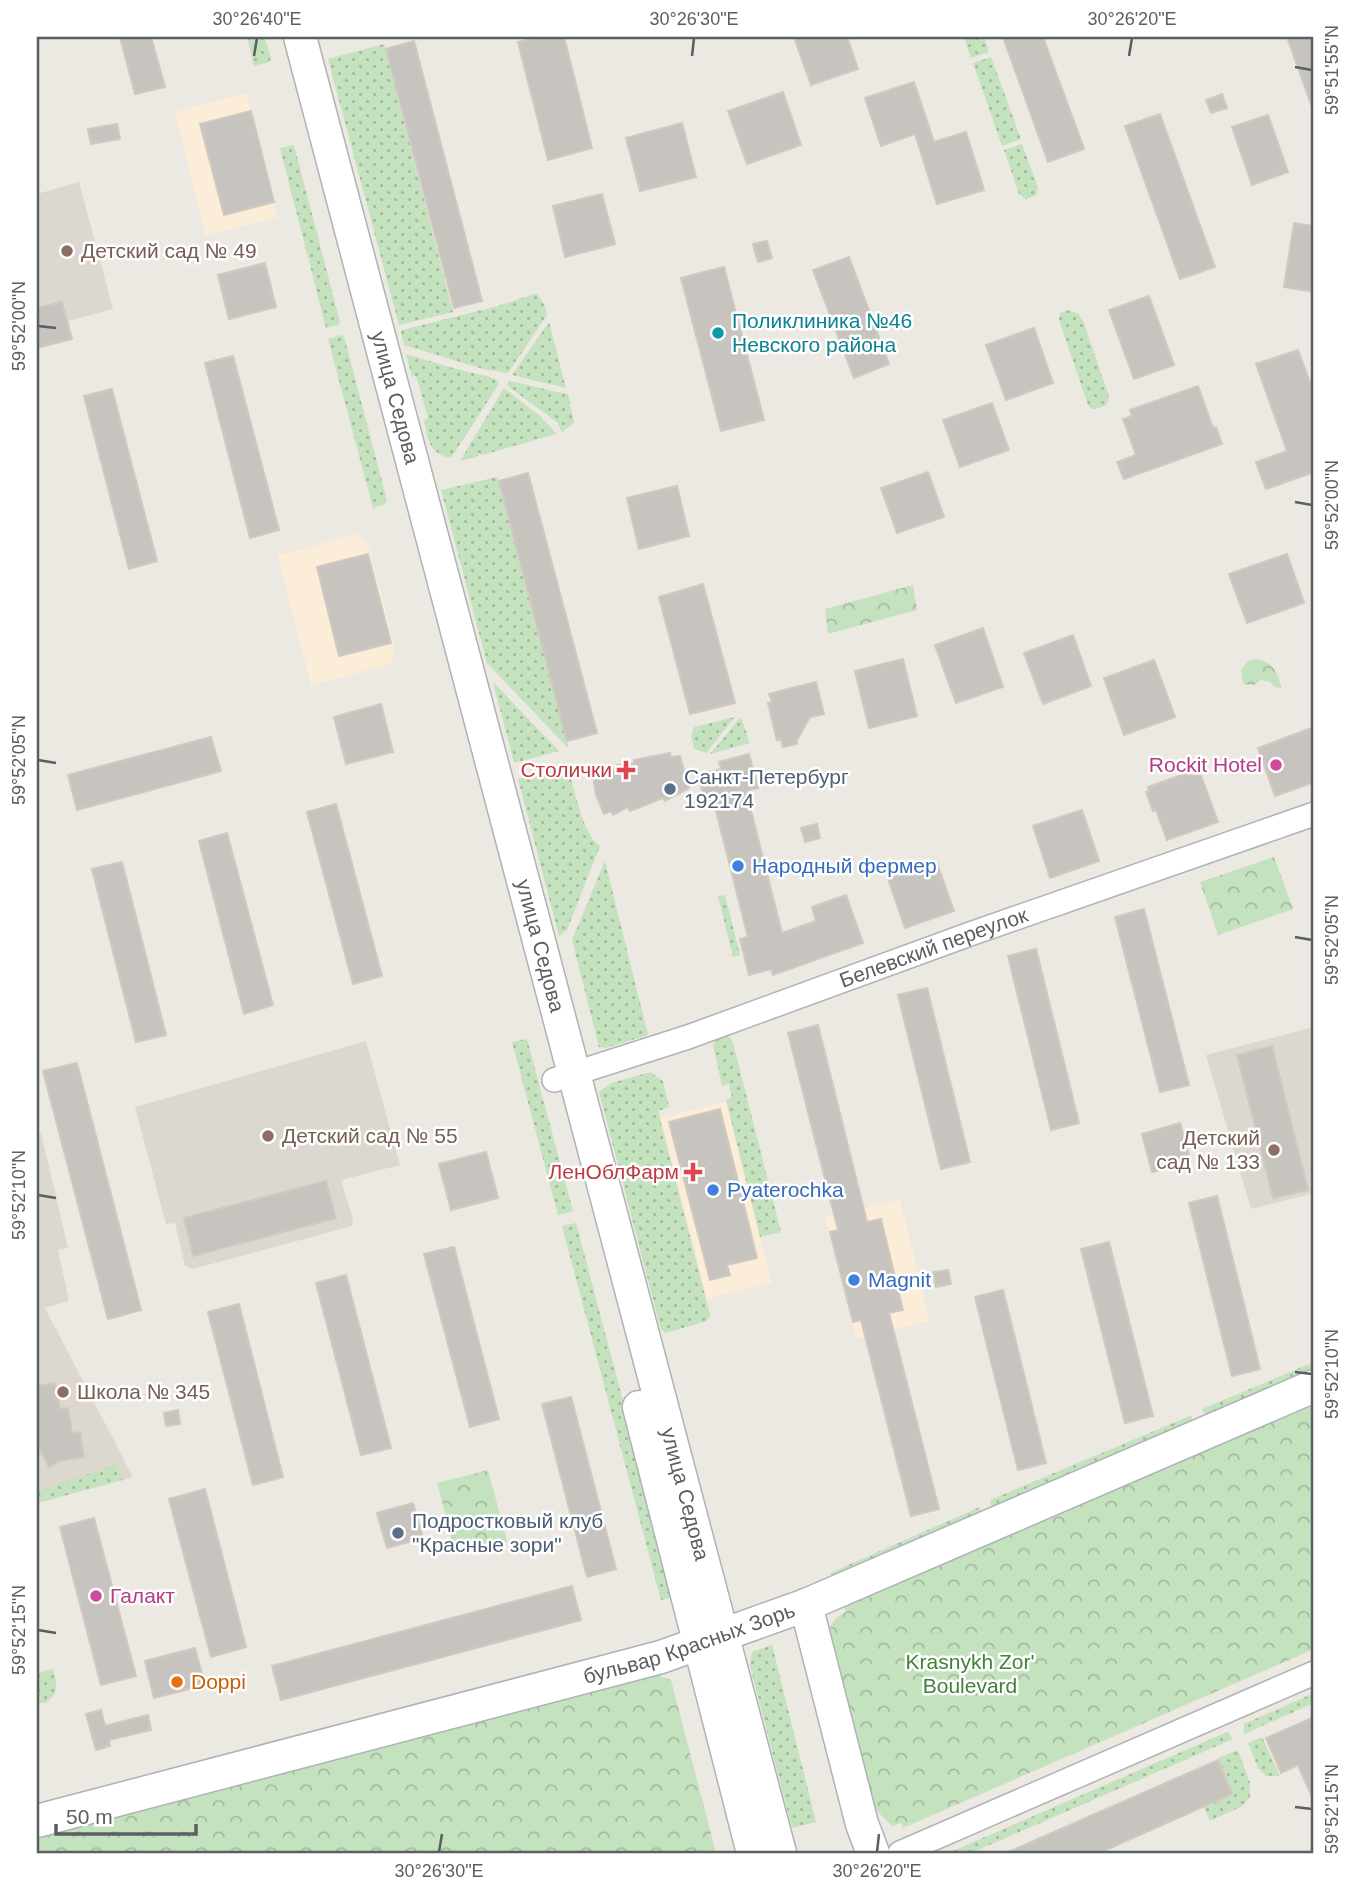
<svg xmlns="http://www.w3.org/2000/svg" width="1351" height="1890" font-family="Helvetica,sans-serif">
  <defs>
    <pattern id="grass-dots" width="8" height="8" patternUnits="userSpaceOnUse" patternTransform="scale(1.75)"><rect width="8" height="8" fill="#c5e2bf"/><path d="M2 2h.1M6 6h.1" fill="none" stroke="#a3ba9f" stroke-width="1.8" stroke-linecap="round"/></pattern>
    <pattern id="forest-crowns" width="20" height="18" patternUnits="userSpaceOnUse" patternTransform="scale(1.75)"><rect width="20" height="18" fill="#c5e2bf"/><path d="M2 6a3 3 0 1 1 6 0M12 15a3 3 0 1 1 6 0" fill="none" stroke="#a3ba9f"/></pattern>
  </defs>
  <rect width="100%" height="100%" fill="#ece8e2"/>
  <!-- commercial -->
  <path fill="#fbedd8" d="M247,93L278,217L205,235L175,112Z
    M358,534L369,548L395,648L391,664L311,685L278,555Z
    M726,1102L772,1283L707,1299L661,1118Z
    M900,1199L930,1321L857,1339L825,1217Z"/>
  <!-- education -->
  <path fill="#dcd8d0" d="M79,182L113,309L68,321L72,339L37,348V194Z
    M1314,1027V1193L1251,1209L1206,1055Z
    M366,1041L400,1165L341,1180L353,1219L352,1226L193,1269L185,1266L175,1223L166,1224L135,1107Z
    M41,1132L68,1248L58,1250L69,1301L45,1308L133,1477L37,1503V1134Z"/>
  <!-- grass -->
  <path fill="url(#grass-dots)" d="M247,37H265L271,59L269,62L254,66Z
    M964,37H984L989,52L971,58Z
    M384,44L453,312L399,325L328,59Z
    M991,57L1021,139L1002,146L973,63Z
    M1022,144L1038,187L1036,196L1026,199L1019,194L1004,150Z
    M294,145L340,322L338,325L326,328L280,148Z
    M537,293L545,306L547,315L508,373L483,369L404,345L401,332L402,330L498,306Z
    M1069,310L1079,314L1083,321L1109,396L1107,404L1100,408L1091,409L1088,405L1059,320L1060,313Z
    M549,322L566,388L512,375Z
    M341,335L344,336L387,501L385,504L373,508L328,339Z
    M406,354L460,370L487,376L496,379L499,384L451,458C429,454 428,439 424,420L428,418L416,376L412,377Z
    M509,381C529,384 548,391 568,394L574,423L562,432L557,422L513,390L507,385Z
    M504,388L540,416L557,434L482,455L478,453L479,456L460,461Z
    M497,477L569,749L487,663L441,490Z
    M493,682L559,751L514,763Z
    M735,717L706,753L694,749L691,736L694,727Z
    M741,717L750,743L710,754Z
    M567,765C574,786 582,835 600,846L567,930L559,936L518,779Z
    M605,861L648,1035L606,1048L599,1047L572,940Z
    M725,895L740,955L733,957L718,896Z
    M727,1034L733,1043L781,1232L760,1237L726,1100L732,1097L729,1084L722,1086L713,1045L716,1038Z
    M527,1039L573,1211L558,1215L512,1042Z
    M650,1072L663,1081L669,1107L658,1111L710,1315L707,1321L666,1333L661,1330L599,1092L611,1083Z
    M576,1223L675,1597L661,1600L562,1226Z
    M1314,1362V1373L1208,1419L1202,1409Z
    M1192,1415V1426L992,1508L990,1500Z
    M116,1465L123,1480L37,1503V1487L44,1489Z
    M980,1507L981,1513L834,1580L830,1573Z
    M772,1645L816,1822L792,1828L750,1666L752,1652Z
    M53,1669C57,1685 60,1693 45,1703H37V1673Z
    M1314,1693V1703L1244,1734V1724Z
    M1227,1732L1233,1739L971,1853H948Z
    M1262,1737L1280,1776H1266L1258,1768L1248,1743Z
    M1238,1750L1250,1783V1798L1242,1806L1210,1821L1204,1808L1233,1794L1218,1758Z"/>
  <!-- forest -->
  <path fill="url(#forest-crowns)" d="M913,585L917,610L828,634L825,609Z
    M1257,659C1272,662 1279,673 1281,688L1274,687L1270,682L1261,680L1254,685L1243,684L1241,670L1248,661Z
    M1274,857L1293,909L1218,935L1200,882Z
    M1314,1401V1649L903,1828L901,1823L892,1826L874,1808L829,1633C831,1621 836,1617 846,1612L843,1605Z
    M488,1470L507,1541L456,1554L437,1483Z
    M659,1671L660,1676L671,1680L716,1853H37V1835Z"/>
  <!-- building -->
  <path fill="#c7c3be" stroke="#d0c9c1" stroke-width="2" d="M120,37H151L165,87L135,94Z
    M538,37H564L592,148L548,160L518,42Z
    M794,37H847L858,69L811,85Z
    M1003,37H1043L1084,149L1048,162Z
    M1287,37H1314V106L1312,107Z
    M414,41L482,301L454,308L386,49Z
    M914,82L934,142L966,132L984,190L937,204L915,134L881,146L865,98Z
    M783,92L801,145L747,164L728,111Z
    M1222,94L1227,108L1211,113L1206,100Z
    M251,111L274,202L224,215L200,124Z
    M1160,114L1215,267L1180,279L1125,126Z
    M1268,115L1288,172L1252,185L1232,127Z
    M682,123L696,177L640,191L626,138Z
    M117,124L120,139L91,144L88,129Z
    M602,194L615,244L565,257L553,206Z
    M1294,223L1314,226V292L1284,287Z
    M767,241L772,258L758,262L753,244Z
    M849,257L889,364L854,378L813,270Z
    M265,263L276,307L229,319L218,275Z
    M724,267L764,420L721,431L681,278Z
    M1149,296L1174,365L1134,379L1109,310Z
    M62,302L72,339L37,348V308Z
    M1034,328L1053,383L1006,400L986,345Z
    M1298,350L1310,382L1314,381V472L1266,489L1256,462L1287,451L1256,364Z
    M233,356L279,530L250,538L205,363Z
    M1198,386L1213,428L1216,427L1222,444L1124,479L1117,462L1136,455L1123,419L1132,416L1130,410Z
    M112,389L157,561L129,569L84,396Z
    M992,403L1009,450L960,467L943,420Z
    M928,472L944,517L897,533L881,488Z
    M528,473L597,733L567,741L499,481Z
    M677,486L689,536L639,549L627,498Z
    M368,554L391,643L339,656L317,567Z
    M1287,554L1304,603L1247,623L1229,574Z
    M703,584L735,703L690,714L659,597Z
    M983,628L1003,687L956,703L935,645Z
    M1073,635L1091,686L1043,704L1024,653Z
    M903,659L917,716L869,728L855,671Z
    M1154,660L1175,717L1124,735L1104,678Z
    M816,682L824,714L810,717L797,740V744L783,747L781,739L777,740L768,703L772,702L769,694Z
    M381,704L393,752L346,764L334,717Z
    M1314,727V782L1275,796L1258,748Z
    M211,737L221,771L77,810L68,775Z
    M670,753L671,757L680,756L689,788L665,801L663,798L630,811L628,807L613,815L611,811L604,814L596,795L593,776L601,775V770L617,769V765L634,763V760Z
    M749,754L758,788L746,791L782,933L816,921L812,907L846,895L863,943L773,975L771,969L749,975L740,939L748,937L715,807L707,809L698,775L721,769L719,762Z
    M1190,772L1192,776L1200,773L1218,822L1167,840L1156,810L1153,811L1146,792L1149,791L1148,787Z
    M336,804L382,976L353,984L307,812Z
    M1082,810L1099,861L1050,878L1033,826Z
    M817,824L820,838L805,842L801,828Z
    M227,833L273,1005L244,1014L199,841Z
    M122,862L166,1035L136,1042L92,869Z
    M937,863L954,911L905,928L888,879Z
    M1144,909L1189,1085L1160,1092L1115,917Z
    M1036,949L1079,1123L1051,1130L1008,956Z
    M927,988L970,1162L941,1169L898,995Z
    M818,1025L867,1222L881,1219L903,1310L889,1313L939,1509L911,1516L861,1320L853,1322L830,1232L838,1230L788,1033Z
    M1272,1046L1308,1190L1273,1198L1237,1055Z
    M77,1063L141,1310L108,1319L43,1071Z
    M720,1109L757,1258L727,1265L730,1275L710,1280L669,1122Z
    M1180,1123L1191,1162L1152,1172L1142,1134Z
    M486,1152L498,1198L451,1210L439,1164Z
    M326,1181L336,1218L193,1256L184,1218Z
    M1217,1196L1260,1369L1232,1376L1189,1203Z
    M1109,1242L1153,1416L1125,1423L1081,1249Z
    M454,1247L499,1419L470,1427L424,1254Z
    M948,1270L951,1284L936,1287L933,1272Z
    M346,1275L391,1448L361,1455L316,1283Z
    M1003,1290L1046,1463L1018,1470L975,1297Z
    M239,1304L283,1477L253,1485L208,1312Z
    M55,1383L60,1409L68,1408L72,1433L80,1432L84,1457L59,1461L49,1467L37,1444V1386Z
    M571,1397L616,1569L587,1577L542,1404Z
    M178,1410L180,1424L166,1426L164,1413Z
    M205,1489L246,1647L211,1657L169,1499Z
    M413,1503L423,1538L387,1548L377,1513Z
    M94,1518L136,1676L101,1685L60,1527Z
    M572,1586L581,1620L281,1700L272,1666Z
    M195,1648L205,1685L154,1698L145,1661Z
    M101,1710L105,1726L148,1715L151,1730L109,1740L110,1746L96,1750L86,1714Z
    M1314,1717V1802L1298,1765L1281,1773L1266,1738Z
    M1218,1760L1232,1794L1099,1853H1006Z"/>
  <g fill="none" stroke-linecap="round" stroke-linejoin="round">
    <!-- street casing -->
    <g stroke="#afb3b6" stroke-width="26">
      <g id="street">
        <path id="s1" d="M554,1080L688,1037L970,934L1314,814"/>
        <path d="M900,1853L1314,1673"/>
      </g>
    </g>
    <!-- secondary casing -->
    <g stroke="#aeb3b6" stroke-width="35">
      <g id="secondary">
        <path id="s2" d="M300,37L780,1853"/>
        <path d="M639,1407L753,1853"/>
        <path d="M806,1605L862,1824L873,1853"/>
        <path id="s3" d="M37,1821L661,1657L806,1605L1314,1386"/>
      </g>
    </g>
    <!-- street -->
    <use href="#street" stroke="#fff" stroke-width="23"/>
    <!-- secondary -->
    <use href="#secondary" stroke="#fff" stroke-width="32"/>
  </g>
  <!-- ticks -->
  <path fill="none" stroke="#5a5f62" stroke-width="2.5" d="M254,56L257,38M692,56L694,38M1129,56L1132,38M1295,67L1312,70M38,326L56,328M1295,502L1312,505M38,760L56,763M1295,937L1312,940M38,1195L56,1198M1295,1372L1312,1374M38,1630L56,1633M1295,1807L1312,1809M439,1852L442,1834M877,1852L879,1834"/>
  <!-- markers -->
  <g fill="#8d6e63" stroke="#fff" stroke-width="2.5">
    <circle cx="67" cy="251" r="7"/>
    <circle cx="268" cy="1136" r="7"/>
    <circle cx="1274" cy="1150" r="7"/>
    <circle cx="63" cy="1392" r="7"/>
  </g>
  <circle fill="#0f9aa8" stroke="#fff" stroke-width="2.5" cx="718" cy="333" r="7"/>
  <g fill="#d1479c" stroke="#fff" stroke-width="2.5">
    <circle cx="1276" cy="765" r="7"/>
    <circle cx="96" cy="1596" r="7"/>
  </g>
  <g fill="#e0444e" stroke="#fff" stroke-width="2.5">
    <path d="M622.5 759.5h7v7h7v7h-7v7h-7v-7h-7v-7h7z"/>
    <path d="M689.5 1161.5h7v7h7v7h-7v7h-7v-7h-7v-7h7z"/>
  </g>
  <g fill="#5c6f8a" stroke="#fff" stroke-width="2.5">
    <circle cx="670" cy="789" r="7"/>
    <circle cx="398" cy="1533" r="7"/>
  </g>
  <g fill="#3f7fe0" stroke="#fff" stroke-width="2.5">
    <circle cx="738" cy="866" r="7"/>
    <circle cx="713" cy="1190" r="7"/>
    <circle cx="854" cy="1280" r="7"/>
  </g>
  <circle fill="#e8710a" stroke="#fff" stroke-width="2.5" cx="177" cy="1682" r="7"/>
  <g text-anchor="middle" stroke-width="5" stroke-linejoin="round" paint-order="stroke">
    <!-- education labels -->
    <g font-size="21" fill="#785e54" stroke="#fff" text-anchor="start">
      <text x="81" y="258">Детский сад № 49</text>
      <text x="282" y="1143">Детский сад № 55</text>
      <text x="1260" y="1145" text-anchor="end">Детский<tspan x="1260" dy="24">сад № 133</tspan></text>
      <text x="77" y="1399">Школа № 345</text>
    </g>
    <!-- culture labels -->
    <g font-size="21" fill="#0d838f" stroke="#fff" text-anchor="start">
      <text x="732" y="328">Поликлиника №46<tspan x="732" dy="24">Невского района</tspan></text>
    </g>
    <!-- street labels -->
    <g font-size="21" fill="#5a5f62" stroke="#fff">
      <text dy="7" stroke="none"><textPath href="#s2" startOffset="373">улица Седова</textPath></text>
      <text dy="7" stroke="none"><textPath href="#s2" startOffset="940">улица Седова</textPath></text>
      <text dy="7" stroke="none"><textPath href="#s1" startOffset="402">Белевский переулок</textPath></text>
      <text dy="7" stroke="none"><textPath href="#s2" startOffset="1507">улица Седова</textPath></text>
      <text dy="7" stroke="none"><textPath href="#s3" startOffset="676">бульвар Красных Зорь</textPath></text>
    </g>
    <!-- hotel labels -->
    <g font-size="21" fill="#b23c85" stroke="#fff" text-anchor="end">
      <text x="1262" y="772">Rockit Hotel</text>
      <text x="110" y="1603" text-anchor="start">Галакт</text>
    </g>
    <!-- health labels -->
    <g font-size="21" fill="#be3a42" stroke="#fff" text-anchor="end">
      <text x="612" y="777">Столички</text>
      <text x="679" y="1179">ЛенОблФарм</text>
    </g>
    <!-- service labels -->
    <g font-size="21" fill="#4e5e75" stroke="#fff" text-anchor="start">
      <text x="684" y="784">Санкт-Петербург<tspan x="684" dy="24">192174</tspan></text>
      <text x="412" y="1528">Подростковый клуб<tspan x="412" dy="24">"Красные зори"</tspan></text>
    </g>
    <!-- shop labels -->
    <g font-size="21" fill="#366cbe" stroke="#fff" text-anchor="start">
      <text x="752" y="873">Народный фермер</text>
      <text x="727" y="1197">Pyaterochka</text>
      <text x="868" y="1287">Magnit</text>
    </g>
    <!-- park labels -->
    <g font-size="21" fill="#41813a" stroke="#fff">
      <text x="970" y="1669">Krasnykh Zor'<tspan x="970" dy="24">Boulevard</tspan></text>
    </g>
    <!-- food labels -->
    <g font-size="21" fill="#c56008" stroke="#fff" text-anchor="start">
      <text x="191" y="1689">Doppi</text>
    </g>
  </g>
  <!-- border -->
  <rect width="1351" height="1890" fill="none" stroke="#ffffff" stroke-width="77"/>
  <!-- scale -->
  <path d="M56 1824v10h140v-10" fill="none" stroke="#5a5f62" stroke-width="3.5"/>
  <text x="66" y="1824" font-size="21" fill="#5a5f62" stroke="#ffffff" stroke-width="5" paint-order="stroke">50 m</text>
  <rect x="38" y="38" width="1274" height="1814" fill="none" stroke="#5a5f62" stroke-width="2.5"/>
  <g font-size="18" text-anchor="middle" fill="#5a5f62">
    <text x="257" y="25">30°26'40"E</text>
    <text x="694" y="25">30°26'30"E</text>
    <text x="1132" y="25">30°26'20"E</text>
    <text transform="translate(1332 70) rotate(-90)" y="6">59°51'55"N</text>
    <text transform="translate(19 326) rotate(-90)" y="6">59°52'00"N</text>
    <text transform="translate(1332 505) rotate(-90)" y="6">59°52'00"N</text>
    <text transform="translate(19 760) rotate(-90)" y="6">59°52'05"N</text>
    <text transform="translate(1332 940) rotate(-90)" y="6">59°52'05"N</text>
    <text transform="translate(19 1195) rotate(-90)" y="6">59°52'10"N</text>
    <text transform="translate(1332 1374) rotate(-90)" y="6">59°52'10"N</text>
    <text transform="translate(19 1630) rotate(-90)" y="6">59°52'15"N</text>
    <text transform="translate(1332 1809) rotate(-90)" y="6">59°52'15"N</text>
    <text x="439" y="1877">30°26'30"E</text>
    <text x="877" y="1877">30°26'20"E</text>
  </g>
</svg>
